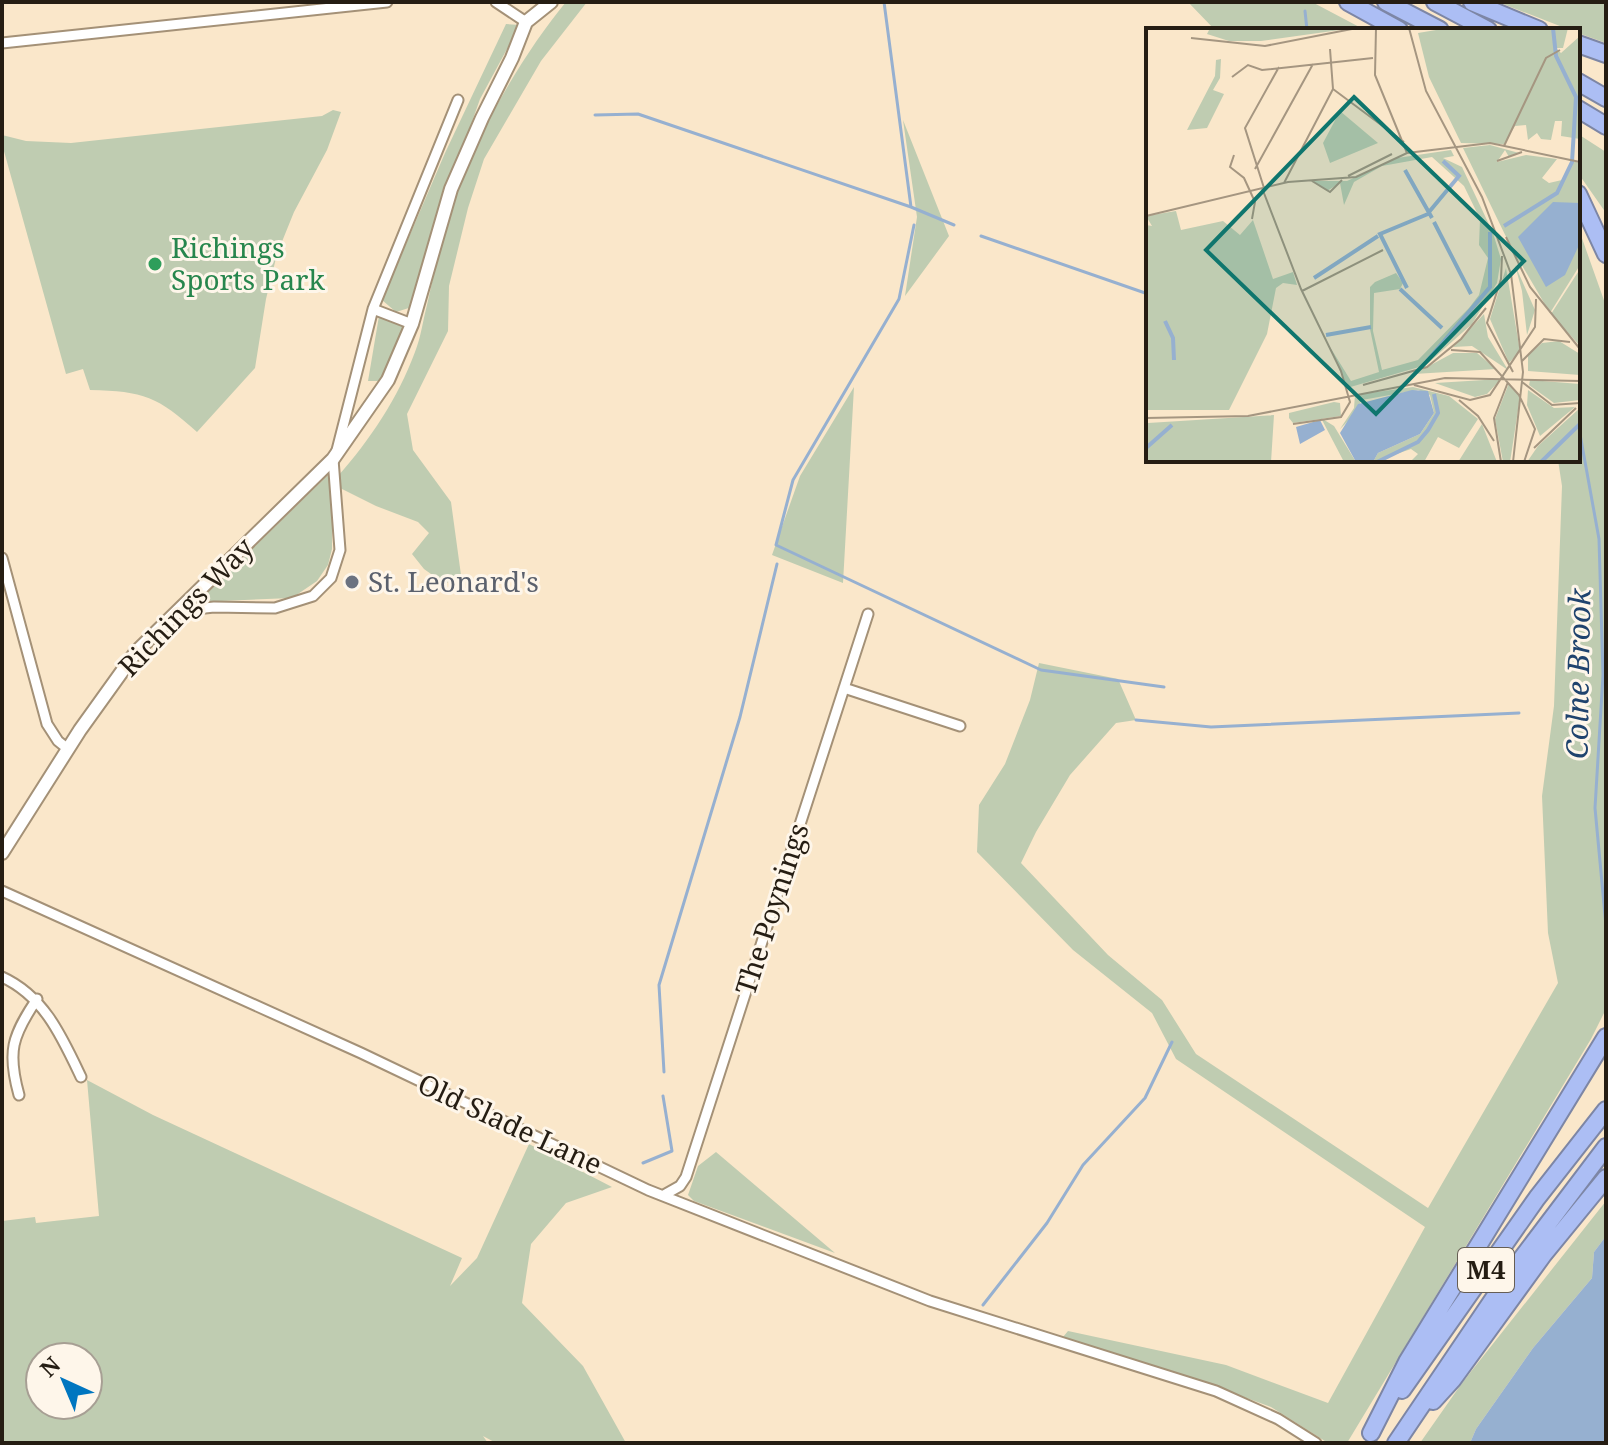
<svg xmlns="http://www.w3.org/2000/svg" width="1608" height="1445" font-family="'Noto Serif',serif">
  <rect width="100%" height="100%" fill="#fae7ca"/>
  <!-- green -->
  <path fill="#bfccb1" fill-rule="evenodd" d="M566,2H587L541,61L484,159L468,208L449,286L448,331L407,414L413,450L451,502L461,575L445,584L424,569L412,554L429,533L418,522L376,506L340,488L338,476C370,440 398,398 415,352C421,337 423,320 427,305C436,265 444,224 458,186C481,127 526,50 566,2Z
    M1188,2H1312L1365,30H1215Z
    M1498,2H1606V43L1578,33V30H1570Z
    M506,24L520,25L480,99L449,187L412,307L396,312L382,300L445,153Z
    M333,110L341,112L327,150L294,212L277,254L266,299L255,368L197,432C158,397 144,391 90,390L83,369L66,374L2,144V135L26,141L71,143L322,116Z
    M903,120L949,236L905,296L917,217Z
    M1578,134L1606,152V213L1578,173Z
    M1578,227L1606,306V1009L1591,1039L1347,1443H1328L1271,1407L1214,1386L1063,1337L1068,1331L1226,1365L1328,1403L1425,1227L1176,1059L1152,1013L1073,950L977,852L979,805L1005,764L1030,700L1039,663L1118,679L1136,720L1116,723L1070,775L1036,832L1021,863L1108,955L1162,1000L1196,1054L1428,1208L1558,983L1548,933L1542,796L1554,706L1562,486L1558,460H1578Z
    M379,316L405,325L382,381H368Z
    M854,387L843,583L772,555L800,476Z
    M332,471V549L328,565L317,581L292,598L198,602Z
    M87,1080L153,1115L462,1258L450,1286L477,1258L529,1144L612,1187L566,1203L531,1244L522,1303L583,1366L626,1443H496L483,1436L488,1443H2V1221L35,1217L36,1223L99,1216ZM40,1357H88V1405H40Z
    M716,1152L835,1253L694,1201L688,1195L698,1166Z
    M1606,1201V1236L1594,1252L1592,1278L1533,1348L1476,1429L1470,1443H1420L1462,1383Z"/>
  <!-- water -->
  <path fill="#96b0d0" d="M1606,1236V1443H1470L1476,1429L1533,1348L1592,1278L1594,1252Z"/>
  <g fill="none" stroke-linecap="round" stroke-linejoin="round">
    <!-- stream -->
    <path stroke="#96b0d0" stroke-width="3" d="M884,2L911,207
      M1305,11L1307,30
      M595,115L638,114L911,207L954,225
      M914,225L899,299L793,480L776,545L1041,670L1164,687
      M981,236L1148,294
      M1578,423L1599,539L1603,675L1595,808L1606,926
      M1136,720L1211,727L1519,713
      M664,1072L659,985L740,717L777,564
      M643,1163L672,1151L663,1096
      M983,1305L1047,1223L1083,1165L1145,1098L1172,1042"/>
    <!-- street casing -->
    <g stroke="#a49177" stroke-width="13">
      <path id="street" d="M496,2L526,22
        M2,43L387,2
        M373,309L412,324
        M337,450L373,309L458,100
        M2,558L47,724L58,741L68,749
        M178,611L214,607L275,608L313,596L331,578L340,550L333,459
        M844,688L960,726
        M2,891L361,1053L648,1190L930,1301L1216,1391L1278,1419L1316,1443
        M2,977C44,996 62,1037 81,1077
        M19,1095C7,1052 12,1036 37,999
        M664,1195L680,1186L686,1177L868,614"/>
    </g>
    <!-- secondary casing -->
    <g stroke="#a49177" stroke-width="16">
      <path id="secondary" d="M2,853L80,730L136,652L333,459L388,380L412,324L451,189L482,118L512,58L526,22L551,2"/>
    </g>
    <!-- highway casing -->
    <g stroke="#7d86a5" stroke-width="20">
      <path id="highway" d="M1348,2L1399,30
        M1386,2L1440,30
        M1435,2L1488,30
        M1472,2L1539,30
        M1578,44L1606,54
        M1578,82L1606,98
        M1578,109L1606,126
        M1578,194L1606,254
        M1402,1390L1537,1198L1606,1110
        M1433,1401L1453,1379L1543,1255L1606,1178
        M1371,1433L1407,1362L1606,1037
        M1396,1443L1513,1270L1606,1147"/>
    </g>
    <!-- street -->
    <use href="#street" stroke="#fff" stroke-width="9"/>
    <!-- secondary -->
    <use href="#secondary" stroke="#fff" stroke-width="12"/>
    <!-- highway -->
    <use href="#highway" stroke="#acbef4" stroke-width="16"/>
  </g>
  <!-- markers -->
  <circle fill="#2e9e5b" stroke="#fef6ea" stroke-width="3" cx="155" cy="264" r="8"/>
  <circle fill="#6b7280" stroke="#fef6ea" stroke-width="3" cx="352" cy="582" r="8"/>
  <g text-anchor="middle" stroke-width="6" stroke-linejoin="round" paint-order="stroke">
    <!-- shield labels -->
    <rect fill="#fef6ea" stroke="#665e54" stroke-width="2" x="1458" y="1248" width="56" height="44" rx="6"/>
    <g font-size="26" font-weight="bold" fill="#251d13">
      <text x="1486" y="1279">M4</text>
    </g>
    <!-- leisure labels -->
    <g font-size="28" fill="#27864d" stroke="#fef6ea" text-anchor="start">
      <text x="171" y="258">Richings<tspan x="171" dy="32">Sports Park</tspan></text>
    </g>
    <!-- worship labels -->
    <g font-size="28" fill="#5b616d" stroke="#fef6ea" text-anchor="start">
      <text x="368" y="592">St. Leonard's</text>
    </g>
    <!-- street labels -->
    <g font-size="28" fill="#251d13" stroke="#fef6ea">
      <text transform="translate(186 607) rotate(-46)" y="10">Richings Way</text>
      <text transform="translate(772 909) rotate(-72)" y="10">The Poynings</text>
      <text transform="translate(510 1124) rotate(25)" y="10">Old Slade Lane</text>
    </g>
    <!-- water labels -->
    <g font-size="30" font-style="italic" fill="#1f436e" stroke="#fef6ea">
      <text transform="translate(1579 674) rotate(-89)" y="10">Colne Brook</text>
    </g>
  </g>
  <!-- overview -->
  <g transform="translate(1146 28)">
    <rect width="434" height="434" fill="#fae7ca"/>
    <path d="M64,0H208L115,13H83L61,6ZM302,0H422L417,20H410L415,25L434,8V111L415,108L416,93H409L405,112L395,111L391,105L382,112L380,97L369,98L358,116L315,115L283,49L272,5ZM75,31L74,50L67,62L78,66L61,100L41,102L69,48L70,32ZM194,83L232,115L184,135L177,115ZM344,117L373,125L363,129L359,122L351,134L380,127L411,131L396,150L403,155L416,152L426,133L434,135V237L404,285L364,217L317,120ZM305,122L308,128L297,130L316,139L347,205L355,231L351,255L326,296L280,337L201,360L184,319L205,353L233,344L224,301V259L229,254L250,245L257,255L254,261L228,265L227,303L236,342L272,332L323,280L333,267L342,230L333,217L334,191L318,158L286,129L236,138L208,154L198,177L194,155L181,163L167,153H201L251,130ZM30,183L35,202L77,193L94,207L107,192L127,251L147,244L151,257L137,255L130,260L121,306L83,382H0V197L6,198L0,188ZM369,237L389,282L381,307L376,263ZM360,240L374,323L363,335L344,291ZM434,241L433,244L434,318L405,286ZM338,286L342,309L362,342L326,318L307,319ZM413,313L434,326V347L382,343V327L396,315ZM307,325H331L350,341L268,346ZM355,351L341,366L329,369L289,355ZM384,352L434,356V372L408,375L383,357ZM363,355L374,369L364,434H357L349,391ZM267,359L303,368L332,391L313,420L292,409L278,434H264L272,426L265,421L227,434L232,425L274,406L288,385L284,367L272,362L216,372L206,389L194,401L208,380L209,367ZM382,362L408,380L429,379L394,408L381,377ZM188,374L194,375L195,388L147,395L143,390V385ZM434,380V434H381L392,418ZM128,387L125,434H0L2,395ZM175,390L188,398L210,434H198ZM336,396L351,434H312L314,431Z" fill="#bfccb1"/>
    <path d="M407,174L434,175V215L419,247L400,259L372,209ZM266,362L282,363L288,385L274,406L232,425L227,434H210L194,405L212,376ZM174,392L179,402L154,416L150,399Z" fill="#96b0d0"/>
    <path fill="none" stroke="#96b0d0" stroke-width="4" d="M259,142L286,190M283,184L313,148L297,133M288,194L325,266M358,198L411,165L426,134L430,69L410,28L407,0M168,250L232,208M261,260L234,206L282,186M254,261L296,300M19,293L27,310L28,332M180,307L225,299M281,333L344,259V204M0,420L26,397M231,434L272,414L282,402L292,385L288,366M395,434L434,396"/>
    <path fill="none" stroke="#a59681" stroke-width="2" d="M230,0L229,47L261,125M263,0L280,63L336,169L365,246L377,344L367,434M45,10L119,18L211,0M86,49L102,37L116,42L227,30M187,61L258,114M358,118L400,30L414,22M88,127L84,139L98,150L109,174L106,191M351,133L376,124M109,141L167,36M202,148L246,126M166,153L184,164L196,152M138,155L187,61L184,21M116,160L155,261L195,343L204,374L195,389L147,396M118,160L99,100L133,39M0,188L142,154L210,149L261,125L344,115L434,134M360,209L384,259L434,321M356,228L355,251L341,295L367,344M156,263L237,222M305,322L334,324L373,367L389,401L378,434M376,333L398,311L424,314M376,354L406,377L434,375M217,357L281,339L315,311L340,280M268,357L324,372L344,367L389,299L390,271M313,372L332,388L348,413M0,390L102,388L299,350L434,353M388,420L430,380M355,434L348,390L362,354"/>
    <path fill="#0f766e" fill-opacity="0.15" stroke="#0f766e" stroke-width="4" d="M208,69L378,233L230,386L60,222Z"/>
    <rect width="434" height="434" fill="none" stroke="#251d13" stroke-width="4"/>
  </g>
  <!-- border -->
  <rect width="1608" height="1445" fill="none" stroke="#251d13" stroke-width="8"/>
  <!-- north arrow -->
  <g transform="translate(64 1381) rotate(316)"><circle r="38" fill="#fef6ea" stroke="#a79f94" stroke-width="2"/>
  <path d="M0-6L14 30L0 20L-14 30Z" fill="#0076c0"/>
  <text y="-12" font-size="22" font-weight="bold" text-anchor="middle" fill="#251d13">N</text>
  </g>
</svg>
